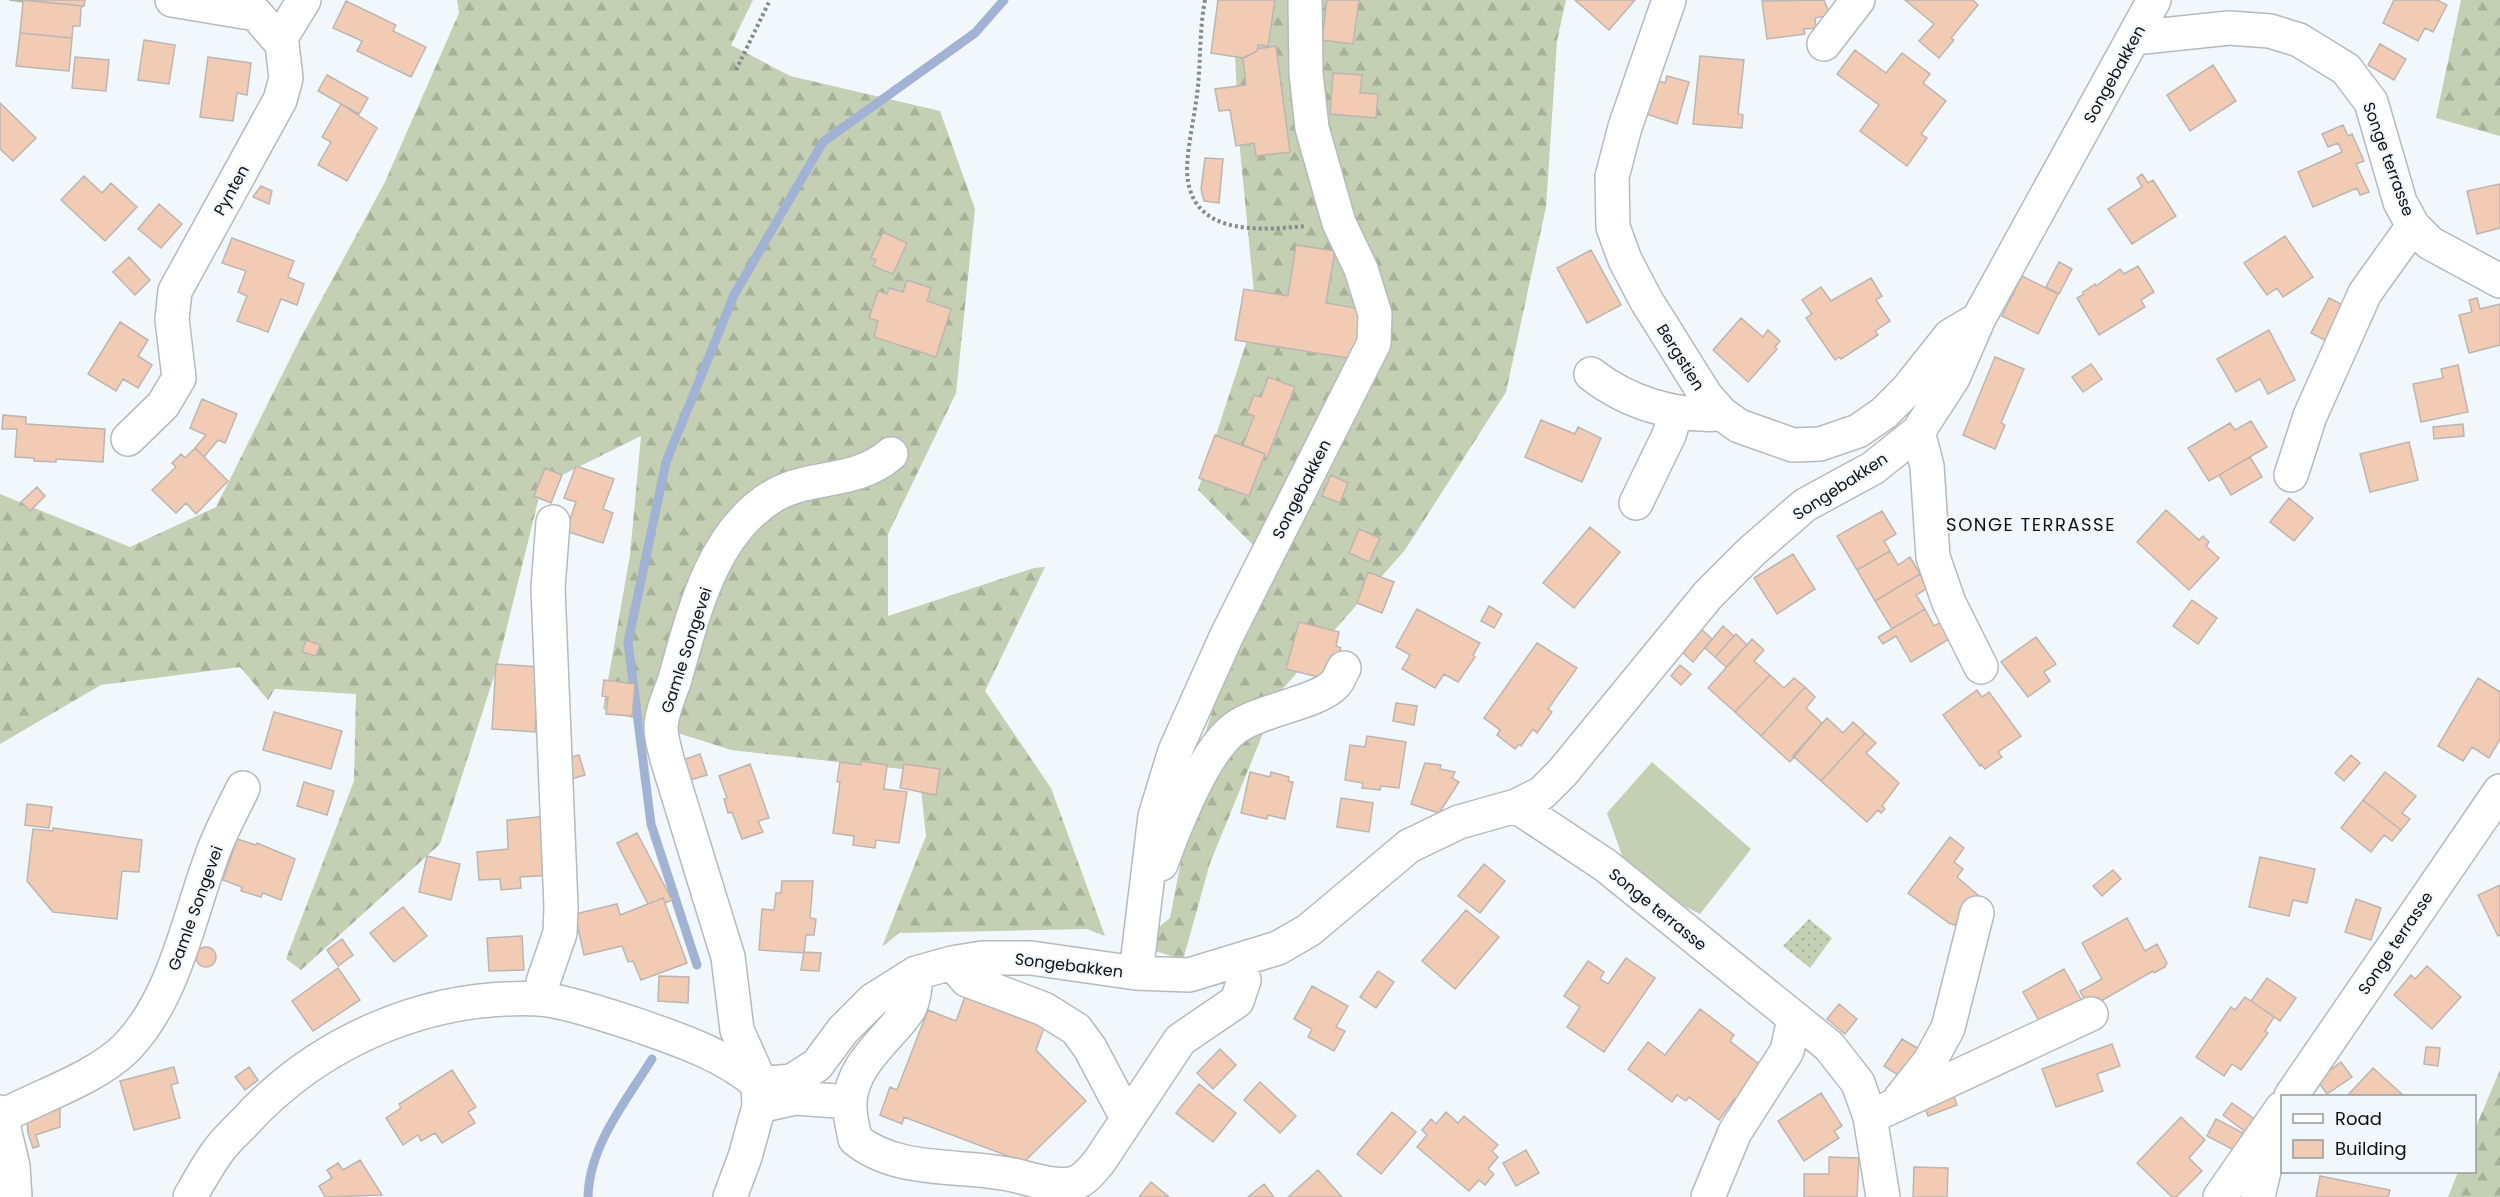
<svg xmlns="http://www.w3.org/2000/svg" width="2500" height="1197" font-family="Poppins,sans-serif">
  <defs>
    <pattern id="forest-firs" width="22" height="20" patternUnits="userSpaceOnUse" patternTransform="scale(1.5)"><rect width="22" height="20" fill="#c4cfb3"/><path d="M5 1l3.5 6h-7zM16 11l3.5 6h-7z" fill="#a7b199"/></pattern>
    <pattern id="park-dots" width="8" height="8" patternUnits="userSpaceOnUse" patternTransform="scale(1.5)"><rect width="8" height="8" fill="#c4cfb3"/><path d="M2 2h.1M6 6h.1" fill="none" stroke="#a7b199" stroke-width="1.8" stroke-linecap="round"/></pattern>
  </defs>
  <rect width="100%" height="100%" fill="#f1f7fb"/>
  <!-- forest -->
  <path fill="url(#forest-firs)" d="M457,0H753L731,45L790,76L940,111L975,209L956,393L888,534V616L1034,568L1045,567L985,691L1051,788L1105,936L1087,929L899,933L882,947L926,836L919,771L731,750L603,709L630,555L641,436L542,485L497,667L440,844L301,970L286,959L354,781L356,694L275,689L268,700L240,667L101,685L0,744V494L130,547L216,507L299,341L385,182L459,13Z
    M1232,0H1566L1557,41L1546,207L1506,392L1405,550L1280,692L1210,863L1183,960L1137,945L1170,918L1206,731L1263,555L1198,490L1256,313L1240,150Z
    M2461,0H2500V136L2436,118Z
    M2500,1070V1197H2448L2458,1172H2474L2475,1129Z"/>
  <!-- park -->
  <path fill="url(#park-dots)" d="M1809,919L1832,938L1810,968L1783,946Z"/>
  <!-- pitch -->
  <path fill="#c4cfb3" d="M1652,762L1751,849L1700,914L1674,901L1624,861L1607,813Z"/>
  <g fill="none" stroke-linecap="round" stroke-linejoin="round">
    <!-- stream -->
    <path stroke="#a1b2d5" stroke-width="9" d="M697,965L651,824L628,642L666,462L734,295L823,142L975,33L1004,0
      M588,1197C589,1146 626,1101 652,1059"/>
  </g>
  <!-- building -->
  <path fill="#f1cbb4" stroke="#bcb6b2" stroke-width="1.5" d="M9,0H20L84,6L81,7L80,26H73L72,38L20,33L23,2Z
    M20,0H85L84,6Z
    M1218,0H1275L1268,46L1258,45L1257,51L1244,58L1211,53Z
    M1327,0H1359L1353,44L1322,40Z
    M1575,0H1635L1609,30Z
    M1824,0L1830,15L1815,18L1816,28L1804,29L1805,34L1767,39L1762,1Z
    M1905,0H1973L1978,5L1951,38L1954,40L1939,58L1919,41L1934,24Z
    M2394,0H2437L2447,5L2433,32L2425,28L2418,41L2383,23Z
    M346,1L396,25L393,31L426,47L411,77L357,51L362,41L333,28Z
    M20,33L72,38L69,71L16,66Z
    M144,40L175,45L169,84L138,80Z
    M2380,44L2406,59L2394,80L2368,65Z
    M1276,46L1290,152L1256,156L1254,143L1236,146L1230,110L1219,111L1215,89L1246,85L1243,58L1257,51V49Z
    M1855,50L1886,73L1902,53L1930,74L1923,83L1946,101L1921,134L1927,138L1907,166L1860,131L1879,105L1837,74Z
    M1700,56L1744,60L1738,114L1743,115L1742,128L1693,124Z
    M75,57L109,60L106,91L72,88Z
    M208,57L251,63L247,95L237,93L233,121L200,117Z
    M2213,65L2236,101L2190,131L2167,95Z
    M1333,73L1362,75L1360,93L1378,94L1376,118L1330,114Z
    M327,75L368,98L359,114L318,91Z
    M1667,76L1689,82L1677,124L1640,112L1650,78L1665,83Z
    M0,103L36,138L13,161L0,149Z
    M341,104L377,128L347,181L318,165L331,142L322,137Z
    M2343,125L2348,136L2352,134L2364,161L2356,164L2369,192L2360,195L2357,188L2313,207L2298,172L2342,152L2338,143L2328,147L2322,134Z
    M1205,158L1223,159L1219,203L1204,201L1201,189Z
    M2142,174L2148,183L2153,180L2176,216L2132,244L2108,209L2142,187L2137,178Z
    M84,176L102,193L111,183L137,207L105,241L61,200Z
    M2500,184V228L2477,234L2467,191Z
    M261,186L272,191L269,204L253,197Z
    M159,204L182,224L161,248L138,229Z
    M883,232L907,243L893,274L873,266L876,260L871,258Z
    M2285,236L2313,277L2283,297L2277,288L2267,295L2244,263Z
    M232,238L294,261L288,277L304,284L297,305L281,299L268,332L237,321L247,296L238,292L246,271L222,263Z
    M1296,245L1335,251L1326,303L1362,309L1354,359L1235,340L1244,289L1288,296Z
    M1591,250L1621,305L1587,323L1557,268Z
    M129,257L150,280L135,295L113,272Z
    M2059,262L2072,269L2059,294L2046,287Z
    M2138,266L2154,292L2141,300L2145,307L2099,335L2077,298L2084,294L2083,292L2095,284L2096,286L2120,269L2124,274Z
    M2022,276L2058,294L2038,334L2002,316Z
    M1871,278L1882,296L1876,300L1890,321L1875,331L1878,335L1841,359L1839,357L1835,360L1806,318L1812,314L1802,300L1821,287L1831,301Z
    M907,280L931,288L927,301L951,309L936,357L874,337L878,321L869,318L878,291L887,294L889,288L903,292Z
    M2329,298L2345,306L2328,342L2311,333Z
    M2477,298L2480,309L2500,304V345L2469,353L2459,315L2472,312L2469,300Z
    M1741,318L1763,337L1768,330L1780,341L1775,347L1777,349L1748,382L1713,350Z
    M120,322L148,340L138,356L152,365L138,388L123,379L116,391L88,374Z
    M2269,330L2295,380L2268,394L2260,379L2236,392L2217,359Z
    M1995,357L2024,369L2001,423L2005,425L1995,449L1963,435Z
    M2091,364L2102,379L2083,392L2072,377Z
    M2458,365L2468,412L2421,422L2413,384L2443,378L2441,369Z
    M1268,377L1295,387L1267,458L1264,457L1265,454L1243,445L1254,416L1247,413L1254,395L1261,397Z
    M202,399L237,414L225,443L218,440L204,457L195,448L206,435L190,428Z
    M3,415L26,417V424L105,429L103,462L56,459V462L34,461V458L15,457L17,429H2Z
    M1541,420L1575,434L1578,427L1601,438L1582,482L1525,457Z
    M2251,421L2267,447L2209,481L2188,448L2230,423L2235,430Z
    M2463,424L2464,436L2434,439L2433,427Z
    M1215,435L1265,454L1249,496L1199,478Z
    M2409,442L2418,480L2370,492L2360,454Z
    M195,448L228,481L196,514L186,503L176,513L152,490L176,467L172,463L181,454L185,458Z
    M2250,457L2262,477L2231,495L2219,475Z
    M576,466L614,479L603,509L613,513L603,543L566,531L576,502L564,498Z
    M545,468L562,475L551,503L534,496Z
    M1331,475L1348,483L1340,503L1322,496Z
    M37,487L45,496L30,511L21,502Z
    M2289,498L2313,518L2294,541L2270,522Z
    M2166,510L2199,540L2203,536L2209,542L2206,546L2219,558L2189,590L2137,542Z
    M1882,511L1896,534L1884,541L1890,551L1857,570L1837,536Z
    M1590,527L1620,552L1574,608L1543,583Z
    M1359,529L1380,538L1369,562L1349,553Z
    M1890,551L1898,565L1910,557L1920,574L1875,601L1857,570Z
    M1793,554L1815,589L1777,614L1754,578Z
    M1368,572L1394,582L1382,613L1357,603Z
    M1920,574L1928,588L1916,595L1925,609L1892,629L1875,601Z
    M2192,600L2217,618L2198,644L2173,626Z
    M1489,606L1502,614L1494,628L1481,621Z
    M1417,609L1480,643L1473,655L1475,657L1458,682L1444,674L1435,688L1402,669L1410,655L1396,647Z
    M1925,609L1934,626L1947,619L1956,635L1911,662L1896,636L1883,644L1878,637Z
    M1299,622L1339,632L1336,646L1341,648L1327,679L1286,669Z
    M1723,626L1734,636L1715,657L1705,648Z
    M1701,629L1712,639L1693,662L1681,651Z
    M1736,634L1747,645L1726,667L1715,657Z
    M2036,637L2056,664L2044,672L2050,681L2028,697L2001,662Z
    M1752,639L1764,650L1754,661L1770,675L1735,712L1708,688Z
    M306,640L320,645L316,656L302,652Z
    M1537,643L1577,668L1548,709L1552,712L1537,733L1533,729L1521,746L1519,744L1515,749L1497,735L1500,730L1484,718Z
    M496,664L539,667L535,732L492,729Z
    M1680,665L1691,674L1681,685L1671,676Z
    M1770,675L1784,688L1794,678L1805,687L1761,736L1735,712Z
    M2478,678L2500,692V739L2489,758L2472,747L2463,761L2438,746Z
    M604,680L635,684L632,716L606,714L608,697L602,696Z
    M1805,687L1815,697L1806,708L1822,723L1790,762L1761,736Z
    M1977,690L1982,697L1989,692L2021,736L1998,752L2002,757L1985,769L1981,764L1980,766L1943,715Z
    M1396,703L1417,706L1414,725L1393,721Z
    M274,712L342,731L331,769L263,750Z
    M1827,718L1843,733L1853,722L1865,733L1821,781L1793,756Z
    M1865,733L1876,743L1866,753L1899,783L1882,806L1885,809L1881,813L1878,810L1867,822L1821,781Z
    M1367,736L1406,742L1399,788L1381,786L1380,790L1362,788L1363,783L1345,780L1350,745L1365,747Z
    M700,754L707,775L690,780L683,760Z
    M579,755L585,775L567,780L562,760Z
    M2351,755L2360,763L2344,781L2335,773Z
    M861,761L887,765L884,789L907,792L899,843L876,840L875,848L853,845L854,836L833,833L840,782H837L840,762L861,765Z
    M1425,763L1441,765L1440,769L1455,772L1452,778L1459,782L1439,813L1411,804Z
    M750,764L769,818L758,821L763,832L742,839L732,812L728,813L724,799L727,798L719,776Z
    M904,764L940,769L936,795L900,788Z
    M1250,772L1270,777L1271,772L1289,777L1288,781L1293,782L1285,819L1268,815L1267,819L1241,813Z
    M2385,772L2416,796L2402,813L2410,819L2401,830L2363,800Z
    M304,782L334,791L327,815L297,806Z
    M1341,798L1373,803L1369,832L1337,827Z
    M2363,800L2401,830L2392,841L2384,835L2371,852L2341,828Z
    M27,804L52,807L49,828L25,825Z
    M548,816L552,875L520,877L521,888L501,890L500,879L479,880L477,852L508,849L507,820Z
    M53,828L142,840L139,872L122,871L117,919L53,912L27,881L33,829L53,831Z
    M637,833L672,900L665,903L663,898L648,904L617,843Z
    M1950,837L1964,848L1954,862L1963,869L1957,877L1978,895L1955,925L1949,923L1908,893Z
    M237,839L256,845L257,843L295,859L281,900L263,893L261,897L241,891L242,887L223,880Z
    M427,856L460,864L451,900L419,892Z
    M2260,857L2315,869L2307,903L2293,900L2289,916L2249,907Z
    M1484,864L1505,881L1480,913L1458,896Z
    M2113,870L2121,879L2102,896L2093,886Z
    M782,881H813L810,918L816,919L814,935H806L804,953L759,950L762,909L774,910L776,893H781Z
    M2500,885V935L2498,936L2478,895Z
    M663,898L687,963L641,980L633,961L628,962L622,946L584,955L575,914L617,904L620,915Z
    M2356,899L2381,908L2371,940L2345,932Z
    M403,907L427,936L394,962L370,933Z
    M1466,910L1499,937L1455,989L1422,961Z
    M2127,918L2145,951L2157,944L2167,963L2165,967L2154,973L2153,971L2089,1008L2080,991L2102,979L2082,943Z
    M522,936L524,970L489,971L487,938Z
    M342,939L353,955L338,966L327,950Z
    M196 957a10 10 0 1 1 20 0a10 10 0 1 1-20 0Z
    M804,952L821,953L819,971L801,970Z
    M1626,958L1655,978L1604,1052L1567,1027L1580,1007L1564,996L1588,961L1604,972L1600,979L1608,984Z
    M2427,966L2461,997L2432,1029L2394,995L2411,975L2415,979Z
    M338,968L360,1000L313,1031L292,1001Z
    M2064,969L2083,1003L2042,1026L2023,992Z
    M1378,971L1394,982L1376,1008L1360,997Z
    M659,976L689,977L688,1003L658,1001Z
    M2267,978L2296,998L2280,1021L2251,1001Z
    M1312,986L1348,1006L1336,1027L1345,1031L1334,1051L1308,1037L1312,1029L1294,1019Z
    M966,994L1045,1025L1036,1050L1086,1101L1024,1162L904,1117L902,1124L880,1115L890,1087L897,1090L928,1010L956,1021Z
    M2245,997L2274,1017L2265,1031L2268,1033L2241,1070L2232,1064L2224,1076L2196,1057L2231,1007L2235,1010Z
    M1839,1004L1857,1019L1845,1034L1827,1019Z
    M1700,1009L1734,1035L1730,1041L1764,1068L1739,1101L1735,1098L1719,1120L1689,1097L1686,1101L1677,1095L1672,1102L1628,1069L1648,1042L1665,1055Z
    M1902,1039L1924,1052L1906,1080L1884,1066Z
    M2112,1044L2120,1066L2097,1074L2103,1091L2056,1107L2042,1069Z
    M2426,1047L2440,1048L2438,1066L2424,1064Z
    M1220,1049L1236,1065L1213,1089L1197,1073Z
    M2341,1062L2352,1077L2327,1094L2317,1080Z
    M174,1067L178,1083L171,1085L180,1118L134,1130L120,1081Z
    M249,1067L258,1080L245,1090L235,1077Z
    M2373,1068L2404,1096H2347Z
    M452,1070L476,1107L468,1112L475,1123L442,1143L435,1133L421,1141L418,1135L403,1145L386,1118L401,1108L399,1104Z
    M1260,1082L1296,1116L1280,1133L1244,1100Z
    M1199,1084L1236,1113L1213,1142L1176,1113Z
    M1952,1091L1957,1105L1928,1116L1923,1103Z
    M1821,1093L1842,1126L1834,1131L1839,1138L1804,1161L1778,1121Z
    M60,1100V1127L36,1135L39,1146L33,1148L28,1133L27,1117Z
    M2232,1103L2256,1120L2247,1133L2223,1115Z
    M1392,1112L1416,1132L1381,1174L1357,1154Z
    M1446,1112L1458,1123L1464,1116L1498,1145L1492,1151L1498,1157L1488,1169L1494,1174L1485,1185L1479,1180L1469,1191L1417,1147L1427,1135L1422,1130L1431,1119L1436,1124Z
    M2181,1117L2205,1140L2189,1158L2202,1171L2176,1197H2172L2137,1163Z
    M2216,1119L2243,1133L2234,1150L2207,1136Z
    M1526,1150L1539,1173L1516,1186L1503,1163Z
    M1829,1157L1859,1158L1857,1197H1804V1174H1829Z
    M360,1160L382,1195L325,1197L319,1186L332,1178L327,1170L338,1163L343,1170Z
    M1914,1167L1948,1168L1947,1197H1913Z
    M1318,1170L1342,1197H1288Z
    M2320,1176L2390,1190L2388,1197H2316Z
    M1151,1182L1169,1197H1139Z
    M1264,1184L1274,1197H1248Z"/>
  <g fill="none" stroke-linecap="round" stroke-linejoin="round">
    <!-- minor casing -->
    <g stroke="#b5babe" stroke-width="36">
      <path id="minor" d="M1669,0L1625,127L1612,177L1613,227L1625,260L1646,300L1706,396L1722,414L1739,426L1793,445L1820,444L1858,431L1884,413L1907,390L1950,336L1977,320
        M2134,38L2229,28L2270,31L2299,40L2346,69L2371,102L2400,202L2413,226L2430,243L2500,281
        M280,39L304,0
        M1824,44L1858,0
        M1591,374C1628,403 1675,417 1722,414
        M1918,432L1927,466L1933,557L1949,603L1981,667
        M128,439L163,405L179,378L172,319L175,291L280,100L286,78L282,44L256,14L172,0
        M891,454C855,485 812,474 775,495C712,531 693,615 675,679C670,694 661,713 661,728C661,738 665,750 667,759L728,957L737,1030L757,1075L758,1084L792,1081L817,1065L843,1030L873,1000L916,973L952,963L982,958H1031L1136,973L1189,975L1278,948L1309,930L1409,846L1459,822L1516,806L1542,793L1562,773L1708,595L1752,551L1805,505L1873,468L1918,432L1953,378L1979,318L2154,0
        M2291,475L2310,416L2365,293L2413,226
        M1636,503L1669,435L1676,413
        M1516,806L1605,865L1829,1046L1858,1083L1870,1117L1883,1197
        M1161,864C1175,826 1203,752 1235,728C1261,709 1318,703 1335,684C1339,680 1341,673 1344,668
        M952,963L967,980L1044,1009L1076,1029L1090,1048L1127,1118
        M916,973C915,984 915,998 909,1009C889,1039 852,1063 850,1102C849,1114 853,1128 855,1139C894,1172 954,1165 1002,1173C1024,1176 1048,1187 1070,1184C1083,1183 1091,1171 1099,1162L1180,1040L1237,1001L1244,980L1239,962
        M1136,973L1155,816L1175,751L1227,635L1374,343L1375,314L1361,269L1339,223L1312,128L1306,73L1305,0
        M541,999L543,982L560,933L561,907L548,588L553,522
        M2291,1096L2500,791
        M1900,1099L1930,1061L1948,1028L1977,913
        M764,1105L796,1098L850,1102
        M0,1112L13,1166L15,1197
        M3,1116C40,1096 96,1078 126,1048C174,999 188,920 211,858C219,834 232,811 243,788
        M1870,1117L2091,1014
        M1708,1197L1735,1132L1787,1051L1794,1019
        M2220,1197L2282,1108
        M2258,1197L2267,1158L2265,1134"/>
    </g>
    <!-- major casing -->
    <g stroke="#b5babe" stroke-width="36">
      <path id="major" d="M190,1197C198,1183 206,1168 216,1154C223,1143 234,1133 243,1124C318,1041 427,994 539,999C563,1000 616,1018 640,1026C680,1040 725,1055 758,1084L759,1106L745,1157L730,1197"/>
    </g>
    <!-- path -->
    <path stroke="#878a8d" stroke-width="4" stroke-dasharray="3 3" stroke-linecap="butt" d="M1205,0C1199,31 1201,64 1197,95C1194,119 1188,144 1187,168C1187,236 1257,231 1306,226
      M736,70L770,0"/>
    <!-- minor -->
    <use href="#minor" stroke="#fff" stroke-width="33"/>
    <!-- major -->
    <use href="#major" stroke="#fff" stroke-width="33"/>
  </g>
  <g text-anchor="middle" stroke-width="4.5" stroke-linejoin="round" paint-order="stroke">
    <!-- street labels -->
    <g font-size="16" fill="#0f1012" stroke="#f1f7fb">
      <text transform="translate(2114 74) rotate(-61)" y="6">Songebakken</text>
      <text transform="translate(2389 159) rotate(70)" y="6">Songe terrasse</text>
      <text transform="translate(231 190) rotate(-61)" y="6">Pynten</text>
      <text transform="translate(1681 357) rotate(58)" y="6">Bergstien</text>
      <text transform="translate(1840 486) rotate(-33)" y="6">Songebakken</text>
      <text transform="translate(1301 489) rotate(-63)" y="6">Songebakken</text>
      <text transform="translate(686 650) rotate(-72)" y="6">Gamle Songevei</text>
      <text transform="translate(195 908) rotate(-70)" y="6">Gamle Songevei</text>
      <text transform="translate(1658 909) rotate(39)" y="6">Songe terrasse</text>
      <text transform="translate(2395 943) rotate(-56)" y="6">Songe terrasse</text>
      <text transform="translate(1069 965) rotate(7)" y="6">Songebakken</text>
    </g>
    <!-- neighbourhood labels -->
    <g font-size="18" letter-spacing="1.5" fill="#0f1012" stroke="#f1f7fb">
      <text x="2031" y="531">SONGE TERRASSE</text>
    </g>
  </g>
  <!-- legend -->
  <rect x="2281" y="1095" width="195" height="78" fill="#f1f7fb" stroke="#979b9e" stroke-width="1.5"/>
  <rect x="2293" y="1114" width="30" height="9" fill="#ffffff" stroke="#979b9e" stroke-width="1.5"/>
  <text x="2335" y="1125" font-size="18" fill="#0f1012">Road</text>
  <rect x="2293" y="1140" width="30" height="18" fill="#f1cbb4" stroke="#979b9e" stroke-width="1.5"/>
  <text x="2335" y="1155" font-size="18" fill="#0f1012">Building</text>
</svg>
